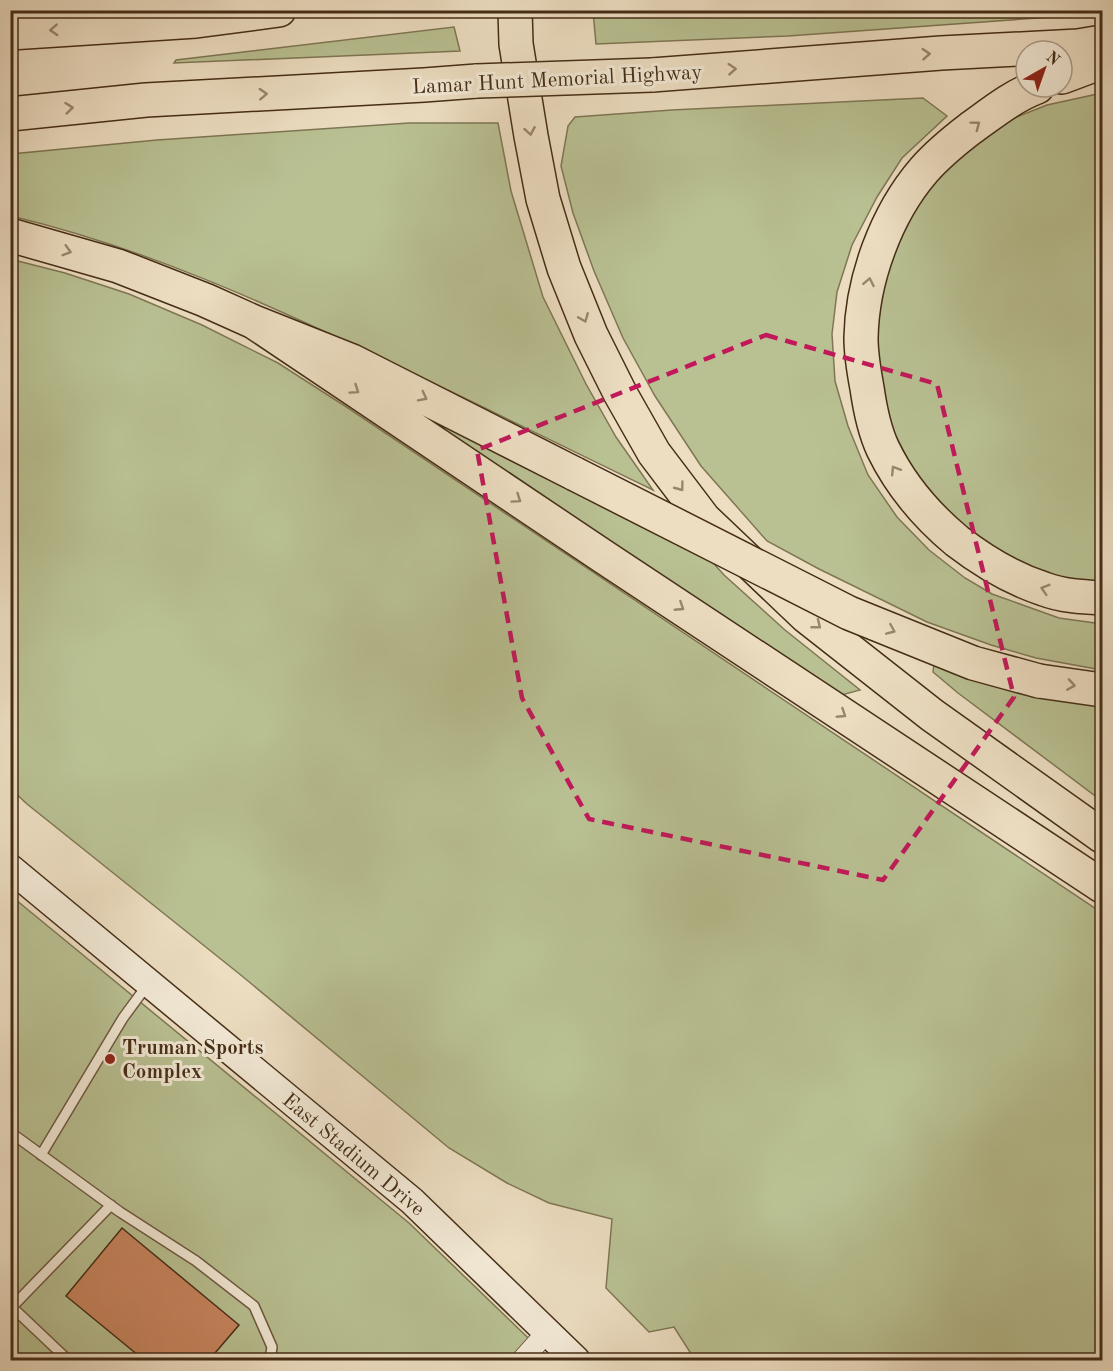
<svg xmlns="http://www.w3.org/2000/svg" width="1113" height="1371" font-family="'Old Standard TT',serif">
  <rect width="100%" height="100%" fill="#eddec2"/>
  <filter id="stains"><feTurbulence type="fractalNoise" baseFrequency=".00333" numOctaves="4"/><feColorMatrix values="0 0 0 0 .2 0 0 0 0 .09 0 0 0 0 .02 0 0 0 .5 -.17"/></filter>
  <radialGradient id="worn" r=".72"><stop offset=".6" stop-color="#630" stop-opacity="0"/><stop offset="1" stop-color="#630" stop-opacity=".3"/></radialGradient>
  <!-- green -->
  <path fill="#b9c193" stroke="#7f7754" stroke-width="1.5" d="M593,11L1102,10V11L1052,17L788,36L596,44Z
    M454,27L460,51L174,63L176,60Z
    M1102,93V586H1086L1012,561L951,517L915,473L892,429L883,398L874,353L885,266L925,190L954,158L1014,118L1047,105Z
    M923,98L947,116L902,158L877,197L852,245L837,292L832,334L835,381L848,426L868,475L897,517L929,550L965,578L992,594L1059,618L1102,624V670L1036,658L991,645L927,622L819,569L767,541L701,466L655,396L623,338L594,271L573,213L561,166L568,126L575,117L672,110Z
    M409,123H498L511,191L543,297L586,384L616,437L653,490C564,447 476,403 387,361C266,303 142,247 11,216V154L157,140Z
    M10,259L65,273L129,294L202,325L278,363L348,408L1102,913V1360H695L674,1327L649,1332L606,1288L612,1219L549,1203L507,1183L449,1148L242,976L27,804L11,789Z
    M383,392L697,545L724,575L785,630L860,690L838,696Z
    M934,664L1102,704V801L958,693L933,672Z
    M10,895L409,1223L551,1360H11Z"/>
  <!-- building -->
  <path fill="#c8855f" stroke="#452d16" stroke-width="1.5" d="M122,1228L239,1325L209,1360H144L66,1296Z"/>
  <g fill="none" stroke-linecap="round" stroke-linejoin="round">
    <!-- service casing -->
    <g stroke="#6f5941" stroke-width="12">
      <path id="service" d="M10,1132L120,1212L196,1261L254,1306L272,1347L270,1360
        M41,1155L123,1018L148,984
        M68,1360L12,1307L111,1205"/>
    </g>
    <!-- minor casing -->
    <g stroke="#6f5941" stroke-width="22">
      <path id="minor" d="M522,1360L547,1332"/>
    </g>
    <!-- secondary casing -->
    <g stroke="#452d16" stroke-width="30">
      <path id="secondary" d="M10,868L412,1201L576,1360"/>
    </g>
    <!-- motorway casing -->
    <g stroke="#452d16" stroke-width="36">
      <path id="motorway" d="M515,10L516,44L531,136L543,199L564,268L591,335L620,393L654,453L704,519L806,616L932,715L1102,836
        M10,33L196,21L279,10
        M652,75L941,53L1078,46L1102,42
        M1062,77L1102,62
        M1037,87C1013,96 992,113 971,128C954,141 938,154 924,170C886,214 862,280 861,338C861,355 864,372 867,388C870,409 874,430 883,449C900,484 927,516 957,541C983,561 1013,579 1044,589C1062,596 1083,597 1102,598
        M10,114L146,100L424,85L477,81
        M10,235L118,266L205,300L254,322L352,361L575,474
        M254,322L604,557L1102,886
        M1039,681L1102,690"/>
    </g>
    <!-- service -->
    <use href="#service" stroke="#f3ead7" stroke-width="9"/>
    <!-- minor -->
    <use href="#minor" stroke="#f3ead7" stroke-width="20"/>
    <!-- secondary -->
    <use href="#secondary" stroke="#f3ead7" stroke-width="27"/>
    <!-- motorway -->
    <use href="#motorway" stroke="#eddec2" stroke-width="33"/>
    <!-- motorway-bridge casing -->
    <g stroke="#452d16" stroke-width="36" stroke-linecap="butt">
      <path id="motorway-bridge" d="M477,81L652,75
        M575,474L849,613L973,663L1039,681"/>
    </g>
    <!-- motorway-bridge -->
    <use href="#motorway-bridge" stroke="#eddec2" stroke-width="33"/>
  </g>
  <!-- one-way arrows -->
  <defs><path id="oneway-chevron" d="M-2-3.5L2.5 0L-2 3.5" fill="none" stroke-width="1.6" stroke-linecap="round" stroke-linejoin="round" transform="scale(1.5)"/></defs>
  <g stroke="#99866c">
    <use href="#oneway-chevron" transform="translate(54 30) rotate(177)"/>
    <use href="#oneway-chevron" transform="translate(926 54) rotate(-4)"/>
    <use href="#oneway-chevron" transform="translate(732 69) rotate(-4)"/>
    <use href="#oneway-chevron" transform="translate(263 94) rotate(-3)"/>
    <use href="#oneway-chevron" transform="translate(69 108) rotate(-6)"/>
    <use href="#oneway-chevron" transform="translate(976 125) rotate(-37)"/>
    <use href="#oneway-chevron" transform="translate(530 131) rotate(80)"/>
    <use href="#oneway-chevron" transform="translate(67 251) rotate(16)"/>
    <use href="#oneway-chevron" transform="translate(869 282) rotate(-79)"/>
    <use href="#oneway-chevron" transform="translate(584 318) rotate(68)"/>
    <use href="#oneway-chevron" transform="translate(355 390) rotate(34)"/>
    <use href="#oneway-chevron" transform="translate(423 397) rotate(27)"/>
    <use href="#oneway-chevron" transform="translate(895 470) rotate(-122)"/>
    <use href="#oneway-chevron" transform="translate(680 487) rotate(53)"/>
    <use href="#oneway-chevron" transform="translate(517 499) rotate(34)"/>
    <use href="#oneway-chevron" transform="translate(1045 589) rotate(-163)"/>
    <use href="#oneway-chevron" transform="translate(680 607) rotate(33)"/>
    <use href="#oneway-chevron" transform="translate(817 625) rotate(38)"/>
    <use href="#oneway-chevron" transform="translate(891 630) rotate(23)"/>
    <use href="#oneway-chevron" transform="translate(1071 685) rotate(9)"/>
    <use href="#oneway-chevron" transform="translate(842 714) rotate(33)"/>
  </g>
  <!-- marked area -->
  <path fill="none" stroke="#c2185b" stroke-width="4.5" stroke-dasharray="12 8" stroke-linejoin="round" d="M766,335L937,384L1014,697L883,880L589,819L522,698L477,450Z"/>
  <!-- markers -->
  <circle fill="#8f2418" stroke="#f3ead7" stroke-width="2" cx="110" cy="1059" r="6"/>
  <g text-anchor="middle" stroke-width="6" stroke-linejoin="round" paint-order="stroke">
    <!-- street labels -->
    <g font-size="21" fill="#452d16" stroke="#f3ead7">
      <text transform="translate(557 79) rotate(-3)" y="7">Lamar Hunt Memorial Highway</text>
      <text transform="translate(354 1154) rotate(40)" y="7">East Stadium Drive</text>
    </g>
    <!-- poi labels -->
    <g font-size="21" font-weight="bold" fill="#452d16" stroke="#f3ead7" text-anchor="start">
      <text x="122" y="1054">Truman Sports<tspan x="122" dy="24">Complex</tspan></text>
    </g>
  </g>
  <!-- margin -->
  <rect width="1113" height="1371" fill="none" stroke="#eddec2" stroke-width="36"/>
  <rect x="12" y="12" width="1089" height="1347" fill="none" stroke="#452d16" stroke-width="3"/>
  <rect x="18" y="18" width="1077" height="1335" fill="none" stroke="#452d16" stroke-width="1.5"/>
  <!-- north arrow -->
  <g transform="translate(1044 69) rotate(40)"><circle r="28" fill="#f3ead7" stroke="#ad9e8a" stroke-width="1.5"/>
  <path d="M0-4.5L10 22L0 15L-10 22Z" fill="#8f2418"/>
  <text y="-9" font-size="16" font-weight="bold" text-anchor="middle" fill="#452d16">N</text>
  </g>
  <rect width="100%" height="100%" filter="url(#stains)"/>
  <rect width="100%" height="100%" fill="url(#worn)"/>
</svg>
